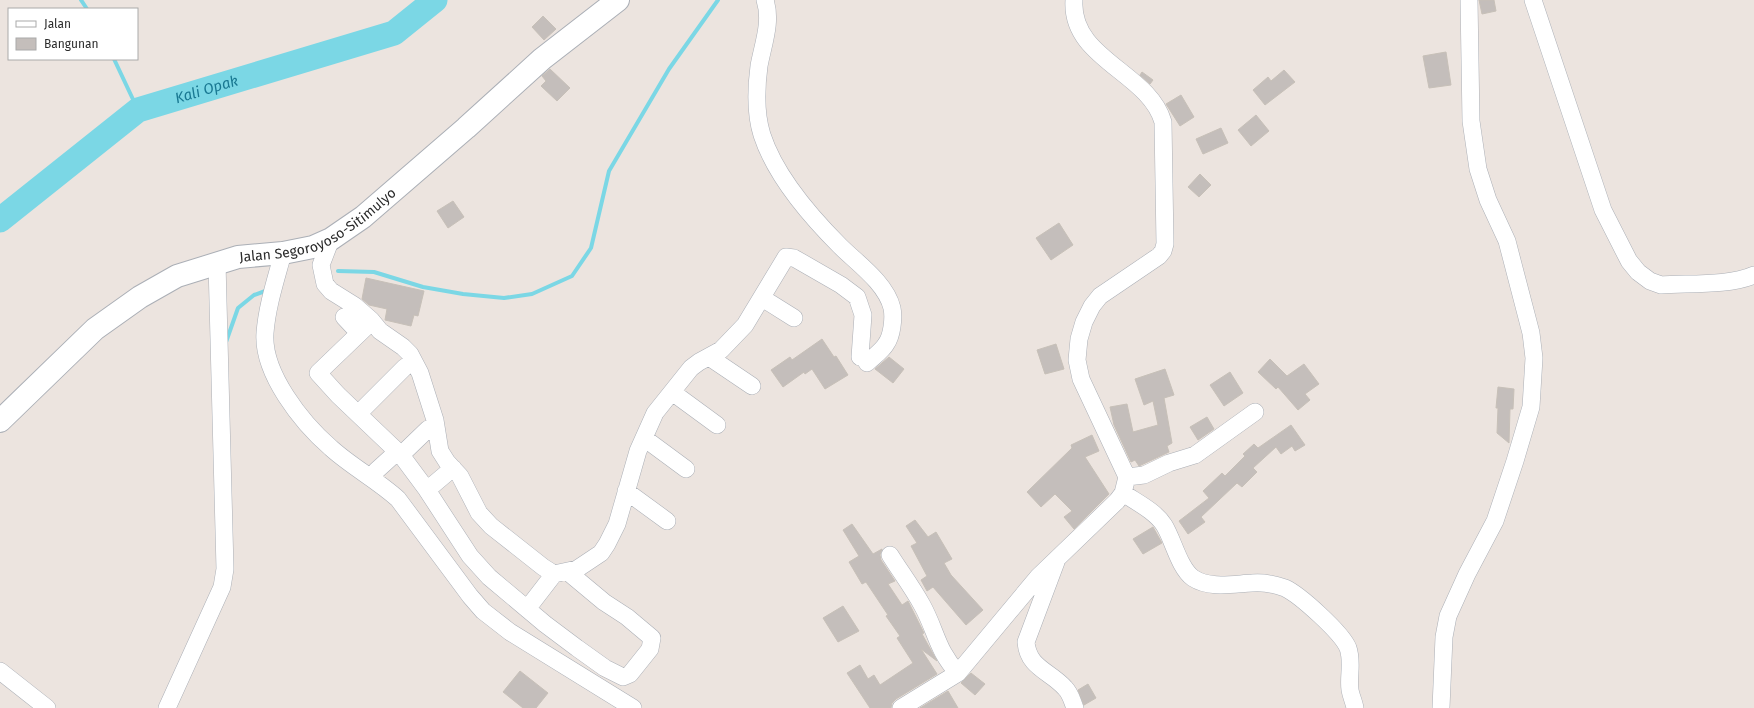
<svg xmlns="http://www.w3.org/2000/svg" width="1754" height="708" font-family="'Fira Sans',sans-serif">
  <rect width="100%" height="100%" fill="#ece4df"/>
  <g fill="none" stroke-linecap="round" stroke-linejoin="round">
    <!-- stream -->
    <path stroke="#7bd7e5" stroke-width="4" d="M81,0L87,9
      M114,59L138,110
      M338,271L374,272L423,287L463,294L504,298L532,294L572,276L591,248L609,171L669,69L718,0
      M226,342L238,308L254,295L268,290"/>
    <!-- river -->
    <path stroke="#7bd7e5" stroke-width="25" id="s1" d="M0,220L138,110L394,33L435,0"/>
  </g>
  <!-- building -->
  <path fill="#c4bebb" stroke="#c7c0b8" d="M1479,0H1494L1496,11L1482,14Z
    M543,16L556,29L544,40L532,27Z
    M1446,52L1451,85L1429,88L1423,56Z
    M550,69L570,88L557,101L541,86L546,81L542,76Z
    M1284,70L1295,82L1265,105L1253,90L1268,77L1271,81Z
    M1142,72L1153,80L1150,84L1140,75Z
    M1181,95L1194,117L1180,126L1166,104Z
    M1256,115L1269,131L1251,146L1238,130Z
    M1221,128L1228,143L1203,154L1196,139Z
    M1200,174L1211,185L1199,197L1188,187Z
    M453,201L464,217L448,228L437,211Z
    M1059,223L1073,245L1051,260L1036,238Z
    M366,278L424,291L418,316L414,315L411,326L385,320L387,309L369,305L362,299Z
    M822,339L834,357L836,356L848,375L825,389L812,369L805,374L804,372L783,387L771,370L790,357L792,360Z
    M1056,344L1064,369L1045,374L1037,350Z
    M889,357L904,369L893,383L875,369Z
    M1270,359L1287,376L1304,364L1319,384L1305,394L1310,400L1298,410L1278,387L1276,389L1258,372Z
    M1165,369L1174,395L1164,398L1172,443L1167,446L1169,452L1139,466L1135,460L1131,462L1114,425L1110,407L1127,404L1133,432L1158,425L1153,401L1144,405L1135,379Z
    M1230,372L1243,393L1224,406L1210,385Z
    M1498,387L1514,389L1513,409H1510L1509,443L1497,433L1498,408H1496Z
    M1207,417L1214,429L1198,440L1190,427Z
    M1291,425L1305,445L1295,451L1292,446L1281,454L1276,447L1253,468L1257,472L1242,487L1237,483L1201,517L1205,522L1188,534L1179,521L1209,498L1203,491L1222,473L1225,476L1245,456L1243,454L1254,444L1258,448Z
    M1092,435L1099,451L1085,457L1109,494L1074,529L1064,517L1072,511L1055,494L1041,507L1027,492L1072,448L1071,445Z
    M915,520L928,537L936,532L952,559L944,563L951,575L983,610L966,625L933,587L927,591L921,580L927,576L911,546L917,543L906,526Z
    M852,524L873,554L882,549L880,555L881,560L895,581L888,584L902,605L908,601L924,633L922,634L937,661L921,649L937,674L896,699L892,703L891,708H870L847,673L860,665L868,679L874,675L880,685L913,663L897,638L900,636L886,616L888,615L866,582L862,584L849,562L859,556L843,530Z
    M1153,527L1162,543L1143,554L1133,539Z
    M843,606L859,631L838,642L823,618Z
    M520,671L548,693L536,708H523L503,692Z
    M971,673L985,684L975,695L961,683Z
    M1088,684L1096,698L1084,705L1078,690Z
    M948,691L958,708H920Z"/>
  <g fill="none" stroke-linecap="round" stroke-linejoin="round">
    <!-- street casing -->
    <g stroke="#abafb6" stroke-width="18">
      <path id="street" d="M765,0C772,22 763,44 759,66C756,89 755,113 762,135C775,175 810,216 840,246C857,263 886,283 892,308C894,318 892,336 886,344C882,351 873,357 867,363
        M1533,0L1603,210L1629,261L1638,272L1650,281L1661,285C1687,283 1730,286 1754,275
        M331,239L321,265L325,284L331,291L355,306L371,320L380,331L403,347L410,354L420,373L435,420L440,451L447,462L460,476L479,513L491,526L543,567L554,574L577,569L601,553L607,544L617,524L638,451L655,413L691,368L699,362L721,350L745,325L786,257L794,258L841,285L857,297L863,315L860,357
        M283,253C276,279 267,306 265,333C262,373 302,423 331,448C352,467 377,480 398,499L470,596L483,611L510,632L633,708
        M762,298L794,318
        M344,317L359,333
        M367,326L318,373L338,395L401,455L427,490L470,556L489,577L545,624L577,648L605,668L623,677L630,674L650,649L652,638L627,617L604,602L568,572
        M709,357L752,386
        M672,392L717,425
        M358,414L405,367
        M644,438L686,469
        M401,455L428,429
        M376,471L398,451
        M1127,477L1144,475L1169,463L1195,455L1255,412
        M427,490L453,468
        M626,491L667,521
        M1123,493C1136,502 1155,511 1164,525C1173,539 1179,568 1193,578C1210,589 1233,584 1252,583C1264,582 1274,584 1285,588C1300,595 1342,633 1348,648C1353,662 1348,677 1350,690C1351,696 1354,702 1355,708
        M890,555C900,571 912,587 922,605C936,630 937,651 958,673
        M1056,562L1026,642C1028,668 1050,671 1065,688C1071,694 1072,701 1075,708
        M527,609L554,574
        M0,671L47,708
        M167,708L222,587L225,569L217,263
        M901,708L958,673L1038,577L1117,501L1123,493L1127,477L1081,379L1077,360L1079,339L1084,322L1092,306L1100,296L1159,256L1163,251L1165,244L1163,122C1149,72 1070,59 1074,0
        M1441,708L1444,637L1448,616L1467,574L1495,521L1515,461L1531,407L1534,358L1531,333L1507,241L1488,200L1478,169L1471,121L1469,0"/>
    </g>
    <!-- secondary casing -->
    <g stroke="#abafb6" stroke-width="24">
      <g id="secondary">
        <path id="s2" d="M0,421L95,329L140,297L177,276L238,257L283,253L313,247L331,239L363,217L466,128L542,59L618,0"/>
      </g>
    </g>
    <!-- street -->
    <use href="#street" stroke="#fff" stroke-width="17"/>
    <!-- secondary -->
    <use href="#secondary" stroke="#fff" stroke-width="22"/>
  </g>
  <g text-anchor="middle" stroke-width="3" stroke-linejoin="round" paint-order="stroke">
    <!-- street labels -->
    <g font-size="14" fill="#2b2b2b" stroke="#fff">
      <text dy="5" stroke="none"><textPath href="#s2" startOffset="382">Jalan Segoroyoso-Sitimulyo</textPath></text>
    </g>
    <!-- water labels -->
    <g font-size="15" font-style="italic" fill="#197892" stroke="#fff">
      <text dy="5" stroke="none"><textPath href="#s1" startOffset="248">Kali Opak</textPath></text>
    </g>
  </g>
  <!-- legend -->
  <rect x="8" y="8" width="130" height="52" fill="#ffffff" stroke="#aaaaaa"/>
  <rect x="16" y="21" width="20" height="6" fill="#ffffff" stroke="#aaaaaa"/>
  <text x="44" y="28" font-size="12" fill="#2b2b2b">Jalan</text>
  <rect x="16" y="38" width="20" height="12" fill="#c4bebb" stroke="#aaaaaa"/>
  <text x="44" y="48" font-size="12" fill="#2b2b2b">Bangunan</text>
</svg>
